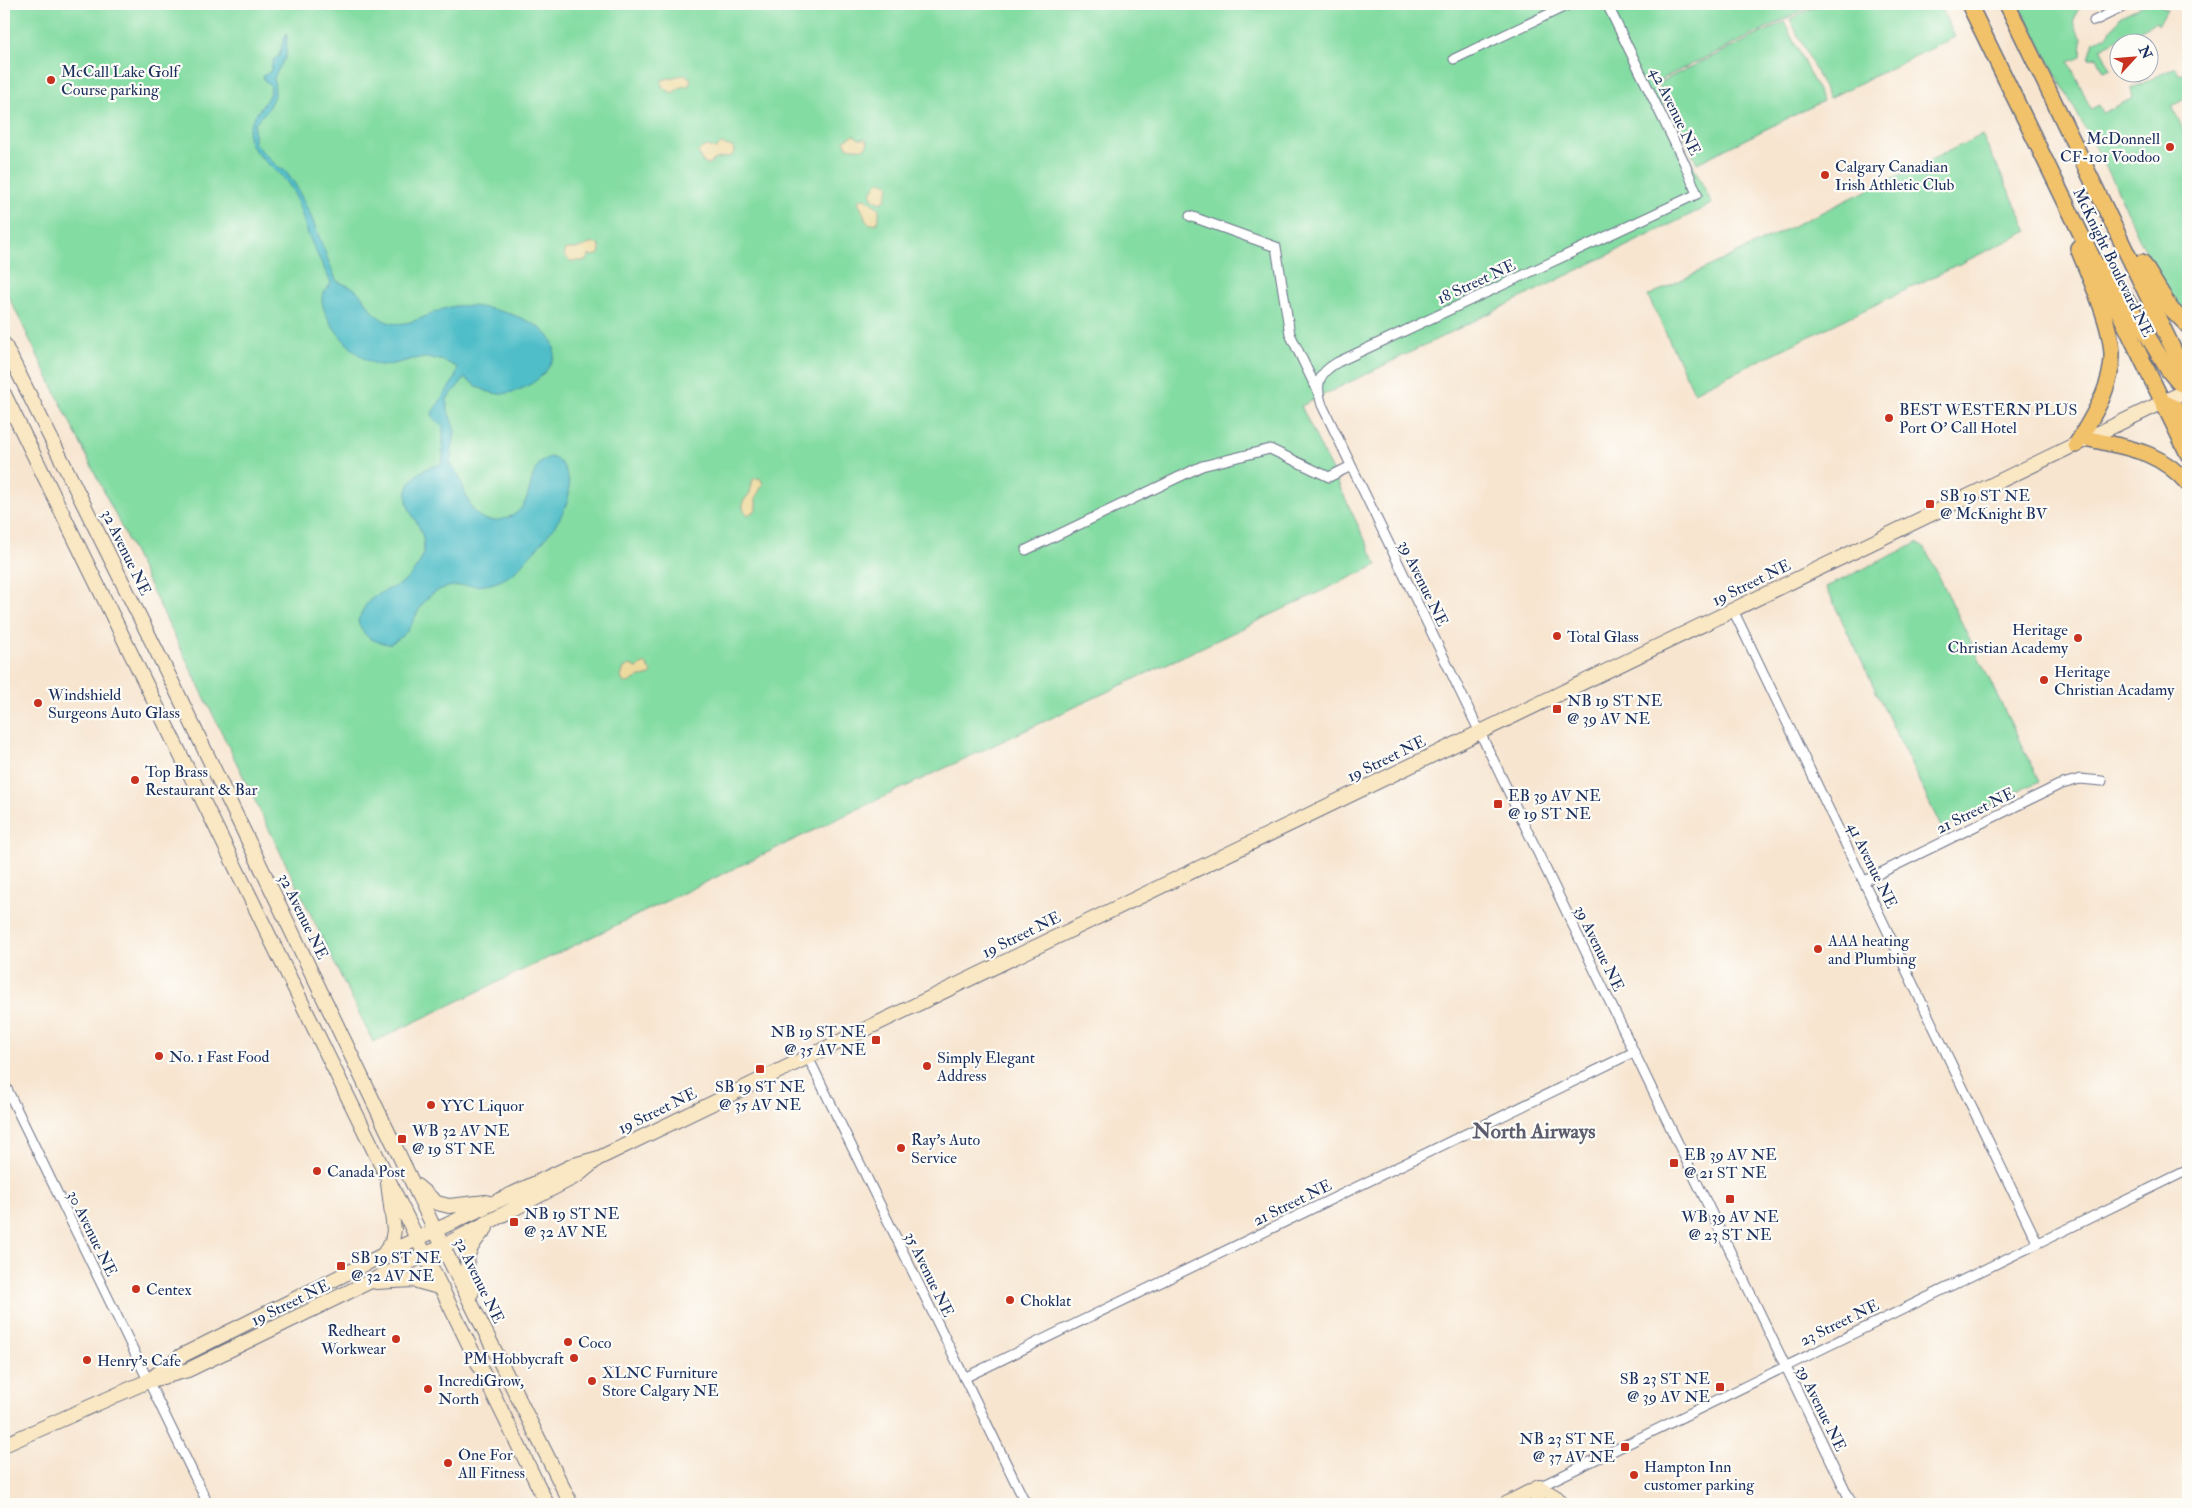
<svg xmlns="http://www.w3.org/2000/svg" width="2192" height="1508" font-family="'IM FELL Double Pica',serif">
  <rect width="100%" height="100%" fill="#fdfcf7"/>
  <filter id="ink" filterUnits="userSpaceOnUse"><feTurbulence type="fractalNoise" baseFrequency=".02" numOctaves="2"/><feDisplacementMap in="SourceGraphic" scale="10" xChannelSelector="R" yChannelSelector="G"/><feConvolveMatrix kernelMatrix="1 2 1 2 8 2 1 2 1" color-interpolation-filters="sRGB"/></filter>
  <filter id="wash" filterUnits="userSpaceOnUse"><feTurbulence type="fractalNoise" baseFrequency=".0096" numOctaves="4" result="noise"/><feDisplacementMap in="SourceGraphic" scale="20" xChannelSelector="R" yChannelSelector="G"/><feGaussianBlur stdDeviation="1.12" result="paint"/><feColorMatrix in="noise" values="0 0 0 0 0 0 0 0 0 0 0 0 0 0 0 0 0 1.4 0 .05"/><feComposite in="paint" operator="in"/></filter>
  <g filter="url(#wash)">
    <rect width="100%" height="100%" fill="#f7e5d0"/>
    <!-- green -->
    <path fill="#83dca2" stroke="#4f8680" d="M4,4H1816L1653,83L1712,204L1301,406L1377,565L860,808L373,1042L4,287Z
      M1821,4H1939L1955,37L1829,98L1790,19Z
      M2018,4H2085C2071,13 2072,26 2082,38L2081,57L2069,62L2091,109L2099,105L2103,113L2133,98L2131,89L2176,67L2179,75L2188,71V97L2172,106L2188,140V318L2168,295L2138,236L2114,182Z
      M2146,4H2158L2167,9L2158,25L2156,22L2137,32L2136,30L2100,48L2111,69L2104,72L2097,57L2089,59L2094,41L2107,36L2121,16Z
      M1784,22L1823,101L1697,163L1658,83Z
      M1982,135L2028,231L1694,392L1648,296Z
      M1917,543L1924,548L1932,562L2039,781L1942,829L1826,587Z"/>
    <!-- sand -->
    <path fill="#eeda9e" stroke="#84847e" d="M682,75L688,76L691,80L689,85L681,87L672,93L662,87V80Z
      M854,135L859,139H866L868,143L864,149L847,147L844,140Z
      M721,144L733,147L734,152L732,156L716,159L709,164L703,163L698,152L702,148L708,146L716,149Z
      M881,181L888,184L889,186L885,200L881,203L872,198L871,193L877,183Z
      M865,198L879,208V219L877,223L870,224L866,221C865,214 860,208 858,201Z
      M593,243L600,246V251L598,255L588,256L586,261H570L564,255L565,249H576Z
      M760,478L763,484L756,497V510L748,515L743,509V502L750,493L753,479Z
      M645,663L652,672L650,675L637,678L628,683L623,682L621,677L624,668L630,665L637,668Z"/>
    <!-- water -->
    <path fill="#50bec8" stroke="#367693" d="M287,34L286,56L274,77L275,93L268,109L254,124V143L276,165L285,171L295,184L310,214L336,280C342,285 350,285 356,290C368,301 373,319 391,323C415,327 433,309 456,306C481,303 560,320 554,355C549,377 520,394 499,394C485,393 475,385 465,378L447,399V407L455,431L450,465C469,480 463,526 499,520C542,513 520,467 550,457C558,459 563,464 566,472C582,508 537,546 516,571C507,578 496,584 484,585C466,587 447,582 431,595C412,610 417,632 389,644C373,642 361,636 358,620C362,614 364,605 370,600C387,586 402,590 416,568C419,564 422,559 423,555C427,527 411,521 407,501C403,482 423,466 439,465L443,460V426L434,419L432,413L454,380L458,368C445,360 431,356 414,359C403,361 392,366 380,365C359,363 322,321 322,299C322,292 328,289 331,283C324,267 315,251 308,234C301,216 299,197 286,181C276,169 247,150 248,134C249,115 269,105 271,87L264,80L263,76L270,72L273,60L279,56L284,39Z"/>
  </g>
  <g filter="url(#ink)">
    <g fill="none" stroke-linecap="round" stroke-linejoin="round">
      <!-- street casing -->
      <g stroke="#686f86" stroke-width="11">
        <path id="street" d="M1607,4L1684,162L1697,194L1338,362C1318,373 1315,384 1322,405L1852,1504
          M2094,21L2129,4
          M1454,59L1570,4
          M1190,216L1276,247L1290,334L1318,392
          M1026,550L1202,466L1270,449L1329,477L1351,466
          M1733,610L2037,1242
          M1864,881L2059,785L2080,779L2102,781
          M808,1057L1026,1504
          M4,1083L208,1504
          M964,1378L1634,1052
          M1539,1487L2188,1170"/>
      </g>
      <!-- secondary casing -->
      <g stroke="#686f86" stroke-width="16">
        <path id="secondary" d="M4,344L174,686L448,1257L571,1504
          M4,394L547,1504
          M417,1186L437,1203L449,1206L486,1202
          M383,1255L392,1242L394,1230L388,1183
          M376,1282L413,1280L442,1288
          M472,1292C465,1259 463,1253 486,1228
          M148,1381L181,1356L383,1255L574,1165L599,1158L2188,390
          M4,1445L148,1381L188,1370L443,1246L578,1175L596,1160
          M1539,1487L1557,1498L1560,1504
          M1506,1504L1539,1487
          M1537,1504L1539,1487"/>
      </g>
      <!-- primary casing -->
      <g stroke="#686f86" stroke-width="18">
        <path id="primary" d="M1969,4L2188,454
          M2007,4L2188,380
          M2142,262L2171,309L2188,326
          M2106,266L2168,370L2179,383L2188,387
          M2163,402L2176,408L2188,423
          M2089,439C2129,448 2160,451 2188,484
          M2076,445C2092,417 2113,387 2112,353C2110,320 2090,279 2078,248"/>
      </g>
      <!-- street -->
      <use href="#street" stroke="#fff" stroke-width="9"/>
      <!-- secondary -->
      <use href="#secondary" stroke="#fae7c3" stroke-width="14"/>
      <!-- primary -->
      <use href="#primary" stroke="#f2c26a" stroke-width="15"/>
    </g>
  </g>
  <!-- markers -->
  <g fill="#c8321e" stroke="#fdfcf7" stroke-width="2">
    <circle cx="51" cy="80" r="5"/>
    <circle cx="2170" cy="147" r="5"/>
    <circle cx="1825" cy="175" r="5"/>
    <circle cx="1889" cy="418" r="5"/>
    <rect x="1925" y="499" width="10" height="10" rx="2.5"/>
    <circle cx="1557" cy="636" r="5"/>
    <circle cx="2078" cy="638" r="5"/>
    <circle cx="2044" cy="680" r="5"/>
    <circle cx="38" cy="703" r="5"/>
    <rect x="1552" y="704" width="10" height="10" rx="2.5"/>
    <circle cx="135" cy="780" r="5"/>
    <rect x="1493" y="799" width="10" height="10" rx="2.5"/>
    <circle cx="1818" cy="949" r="5"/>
    <rect x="871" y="1035" width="10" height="10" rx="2.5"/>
    <circle cx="159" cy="1056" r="5"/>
    <circle cx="927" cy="1066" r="5"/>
    <rect x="755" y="1064" width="10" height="10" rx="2.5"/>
    <circle cx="431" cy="1105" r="5"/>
    <rect x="397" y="1134" width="10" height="10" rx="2.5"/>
    <circle cx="901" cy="1148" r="5"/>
    <rect x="1669" y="1158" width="10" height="10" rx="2.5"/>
    <circle cx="317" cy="1171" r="5"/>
    <rect x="1725" y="1194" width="10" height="10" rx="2.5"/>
    <rect x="509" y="1217" width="10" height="10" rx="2.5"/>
    <rect x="336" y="1261" width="10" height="10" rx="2.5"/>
    <circle cx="136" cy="1289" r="5"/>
    <circle cx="1010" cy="1300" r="5"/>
    <circle cx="396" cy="1339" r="5"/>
    <circle cx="568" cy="1342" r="5"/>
    <circle cx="574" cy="1358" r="5"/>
    <circle cx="87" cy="1360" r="5"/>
    <circle cx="592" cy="1381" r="5"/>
    <rect x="1715" y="1382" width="10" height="10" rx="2.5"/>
    <circle cx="428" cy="1389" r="5"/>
    <rect x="1620" y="1442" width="10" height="10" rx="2.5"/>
    <circle cx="448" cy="1463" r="5"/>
    <circle cx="1634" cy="1475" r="5"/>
  </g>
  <g text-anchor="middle" stroke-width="4.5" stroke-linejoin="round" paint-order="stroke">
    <!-- poi labels -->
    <g font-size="16" fill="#1b2f5e" stroke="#fdfcf7" text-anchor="start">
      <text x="61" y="77">McCall Lake Golf<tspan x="61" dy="18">Course parking</tspan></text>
      <text x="2160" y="144" text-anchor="end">McDonnell<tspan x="2160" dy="18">CF-101 Voodoo</tspan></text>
      <text x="1835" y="172">Calgary Canadian<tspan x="1835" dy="18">Irish Athletic Club</tspan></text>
      <text x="1899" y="415">BEST WESTERN PLUS<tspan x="1899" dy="18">Port O' Call Hotel</tspan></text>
      <text x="1940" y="501">SB 19 ST NE<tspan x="1940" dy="18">@ McKnight BV</tspan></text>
      <text x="2068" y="635" text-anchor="end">Heritage<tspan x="2068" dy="18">Christian Academy</tspan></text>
      <text x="1567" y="642">Total Glass</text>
      <text x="2054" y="677">Heritage<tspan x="2054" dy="18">Christian Acadamy</tspan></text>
      <text x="48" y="700">Windshield<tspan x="48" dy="18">Surgeons Auto Glass</tspan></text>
      <text x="1567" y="706">NB 19 ST NE<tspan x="1567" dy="18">@ 39 AV NE</tspan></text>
      <text x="145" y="777">Top Brass<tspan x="145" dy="18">Restaurant &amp; Bar</tspan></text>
      <text x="1508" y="801">EB 39 AV NE<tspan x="1508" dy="18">@ 19 ST NE</tspan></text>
      <text x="1828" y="946">AAA heating<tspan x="1828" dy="18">and Plumbing</tspan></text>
      <text x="866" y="1037" text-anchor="end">NB 19 ST NE<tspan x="866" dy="18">@ 35 AV NE</tspan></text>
      <text x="169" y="1062">No. 1 Fast Food</text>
      <text x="937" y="1063">Simply Elegant<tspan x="937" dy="18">Address</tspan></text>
      <text x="760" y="1092" text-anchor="middle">SB 19 ST NE<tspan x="760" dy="18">@ 35 AV NE</tspan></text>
      <text x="441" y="1111">YYC Liquor</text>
      <text x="412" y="1136">WB 32 AV NE<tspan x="412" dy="18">@ 19 ST NE</tspan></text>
      <text x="911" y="1145">Ray's Auto<tspan x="911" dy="18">Service</tspan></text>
      <text x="1684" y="1160">EB 39 AV NE<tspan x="1684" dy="18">@ 21 ST NE</tspan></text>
      <text x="327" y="1177">Canada Post</text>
      <text x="524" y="1219">NB 19 ST NE<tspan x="524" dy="18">@ 32 AV NE</tspan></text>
      <text x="1730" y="1222" text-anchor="middle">WB 39 AV NE<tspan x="1730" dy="18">@ 23 ST NE</tspan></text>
      <text x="351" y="1263">SB 19 ST NE<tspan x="351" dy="18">@ 32 AV NE</tspan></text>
      <text x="146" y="1295">Centex</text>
      <text x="1020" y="1306">Choklat</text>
      <text x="386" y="1336" text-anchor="end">Redheart<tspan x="386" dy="18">Workwear</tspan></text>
      <text x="578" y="1348">Coco</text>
      <text x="564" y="1364" text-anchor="end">PM Hobbycraft</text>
      <text x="97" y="1366">Henry's Cafe</text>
      <text x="602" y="1378">XLNC Furniture<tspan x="602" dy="18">Store Calgary NE</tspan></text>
      <text x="1710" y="1384" text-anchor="end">SB 23 ST NE<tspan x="1710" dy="18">@ 39 AV NE</tspan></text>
      <text x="438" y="1386">IncrediGrow,<tspan x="438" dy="18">North</tspan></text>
      <text x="1615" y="1444" text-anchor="end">NB 23 ST NE<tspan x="1615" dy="18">@ 37 AV NE</tspan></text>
      <text x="458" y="1460">One For<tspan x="458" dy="18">All Fitness</tspan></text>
      <text x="1644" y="1472">Hampton Inn<tspan x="1644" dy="18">customer parking</tspan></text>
    </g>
    <!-- street labels -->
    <g font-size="16" fill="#1b2f5e" stroke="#fdfcf7">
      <text transform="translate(1676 111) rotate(64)" y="6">42 Avenue NE</text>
      <text transform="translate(2114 262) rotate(64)" y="6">McKnight Boulevard NE</text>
      <text transform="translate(1476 281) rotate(-25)" y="6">18 Street NE</text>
      <text transform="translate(127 552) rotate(64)" y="6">32 Avenue NE</text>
      <text transform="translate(1751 582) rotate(-26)" y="6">19 Street NE</text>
      <text transform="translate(1424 583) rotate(64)" y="6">39 Avenue NE</text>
      <text transform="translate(1386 758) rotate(-26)" y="6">19 Street NE</text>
      <text transform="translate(1975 810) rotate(-26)" y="6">21 Street NE</text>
      <text transform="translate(1873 865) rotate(64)" y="6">41 Avenue NE</text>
      <text transform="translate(304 916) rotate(64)" y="6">32 Avenue NE</text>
      <text transform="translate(1021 934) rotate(-26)" y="6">19 Street NE</text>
      <text transform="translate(1600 948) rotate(64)" y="6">39 Avenue NE</text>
      <text transform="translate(657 1110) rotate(-26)" y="6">19 Street NE</text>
      <text transform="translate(1292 1202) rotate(-26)" y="6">21 Street NE</text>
      <text transform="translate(93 1233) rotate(64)" y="6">30 Avenue NE</text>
      <text transform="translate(930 1274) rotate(64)" y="6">35 Avenue NE</text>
      <text transform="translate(480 1280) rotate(64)" y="6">32 Avenue NE</text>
      <text transform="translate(290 1302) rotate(-26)" y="6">19 Street NE</text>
      <text transform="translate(1839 1322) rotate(-26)" y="6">23 Street NE</text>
      <text transform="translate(1822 1408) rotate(64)" y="6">39 Avenue NE</text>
    </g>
    <!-- district labels -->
    <g font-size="21" font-weight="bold" fill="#5c5e70" stroke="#fdfcf7">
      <text x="1534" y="1138">North Airways</text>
    </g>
  </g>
  <!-- margin -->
  <rect width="2192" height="1508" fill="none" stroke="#fdfcf7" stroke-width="20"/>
  <!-- north arrow -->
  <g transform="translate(2134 58) rotate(64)"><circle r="24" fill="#fdfcf7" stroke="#a3aaba"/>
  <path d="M0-4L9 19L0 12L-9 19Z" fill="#c8321e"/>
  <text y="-8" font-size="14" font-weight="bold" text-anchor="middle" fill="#1b2f5e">N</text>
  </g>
</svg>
